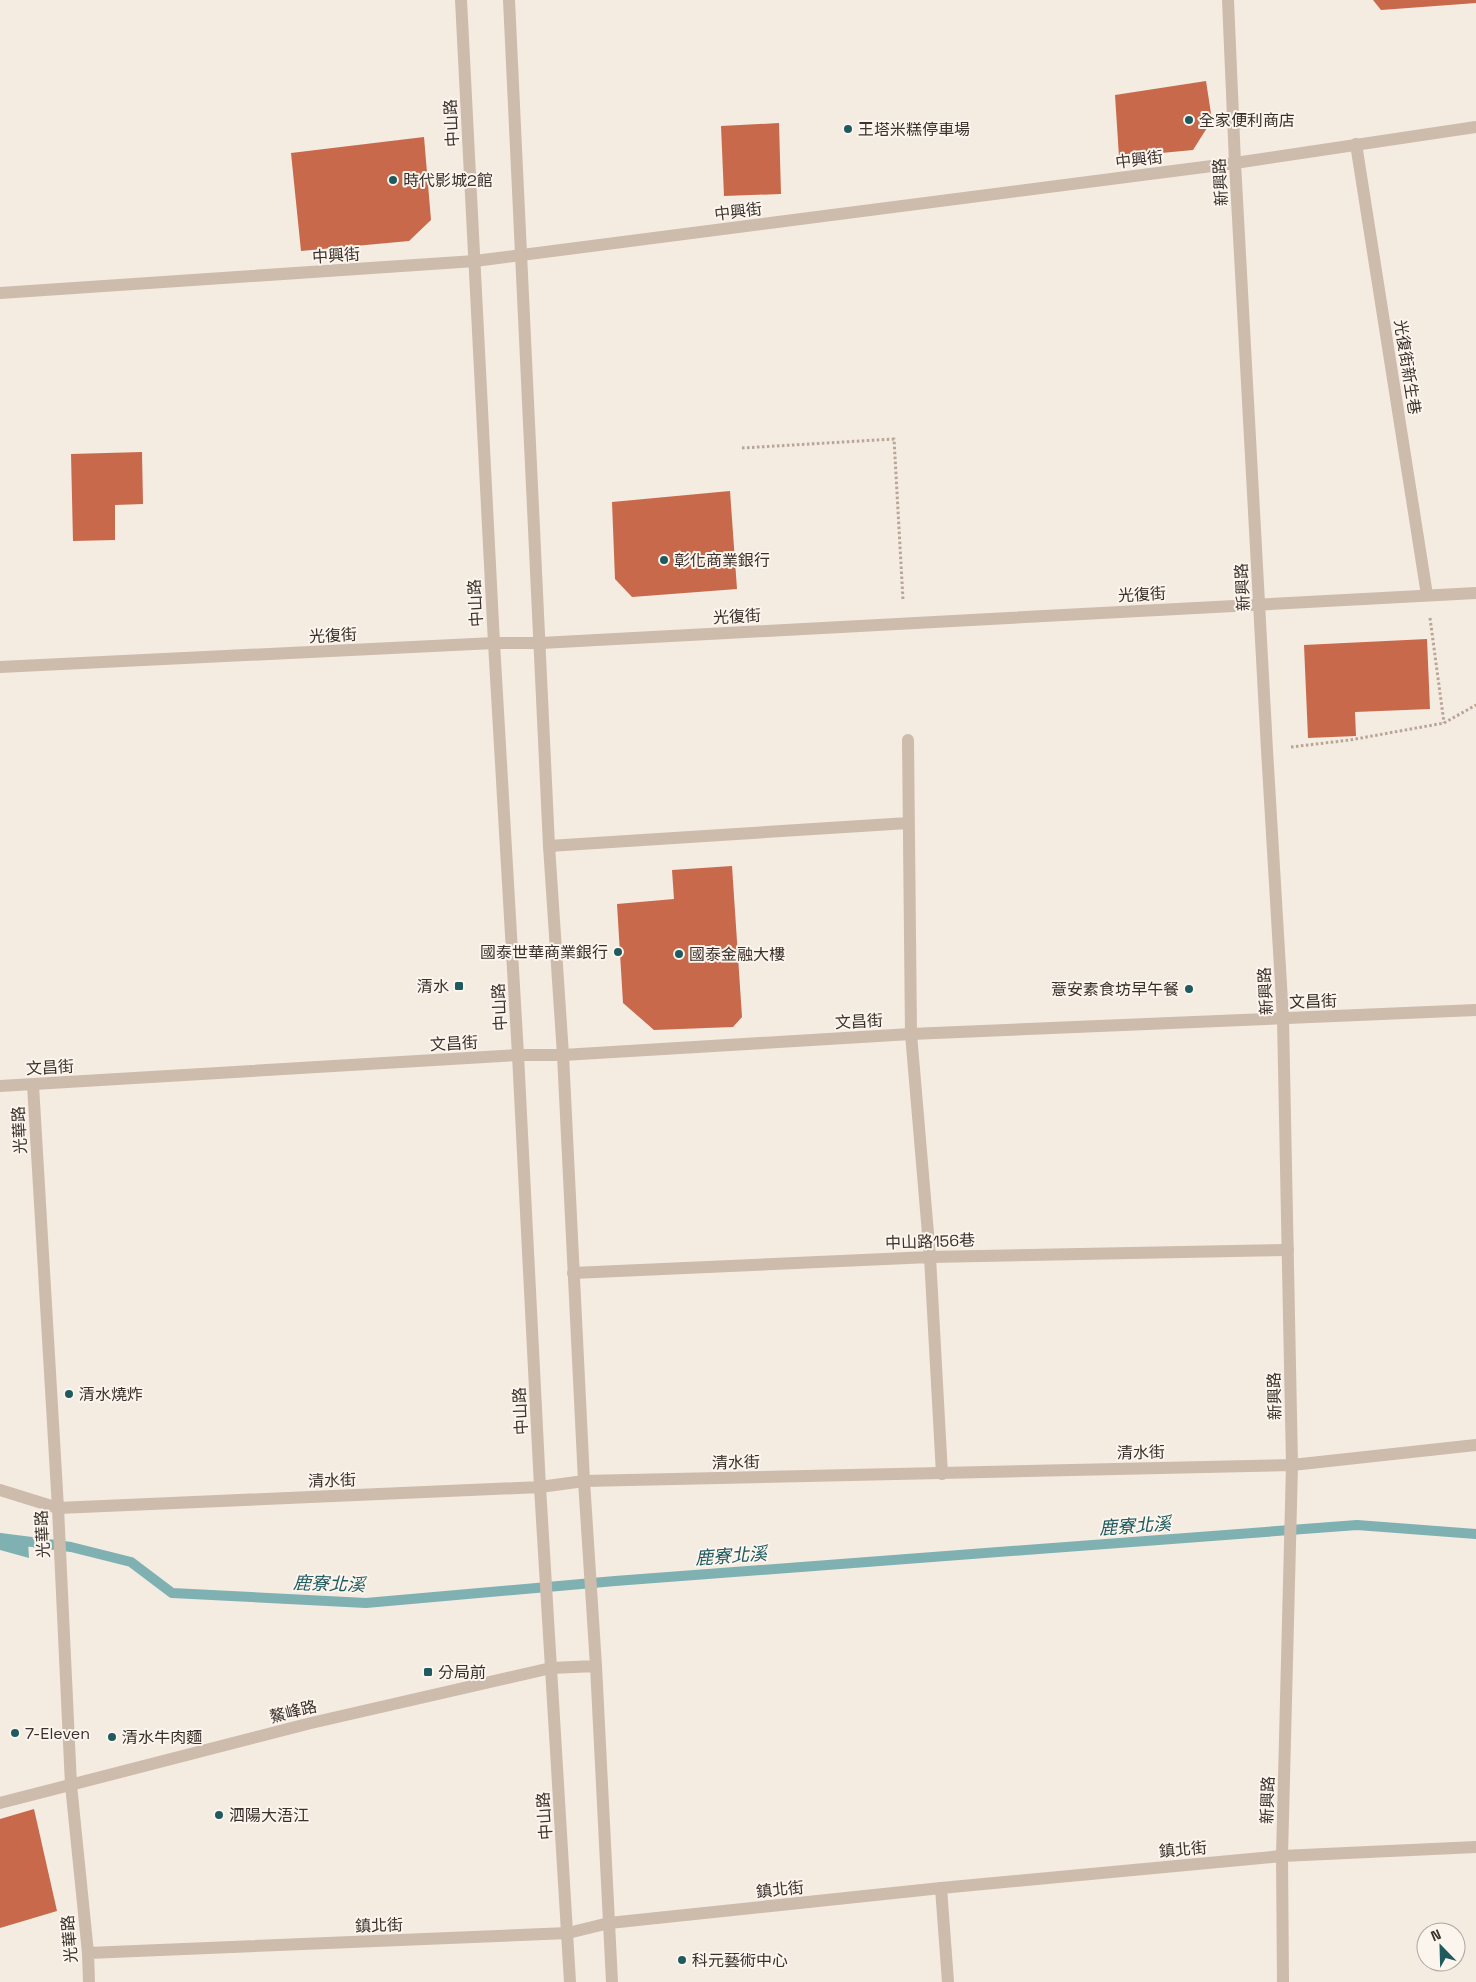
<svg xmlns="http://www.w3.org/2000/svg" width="1476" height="1982" font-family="'Space Grotesk','Noto Sans TC',sans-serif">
  <rect width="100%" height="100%" fill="#f4ebe1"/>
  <!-- water -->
  <path fill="#7fb0b2" d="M0,1533L28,1541L29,1558L0,1550Z"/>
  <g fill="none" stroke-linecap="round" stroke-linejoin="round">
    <!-- stream -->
    <path stroke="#7fb0b2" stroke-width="10" d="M0,1538L71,1547L131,1562L172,1593L366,1603L615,1581L1357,1525L1476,1534"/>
  </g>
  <!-- building -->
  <path fill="#c8694b" d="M1373,0H1476V3L1381,10Z
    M1206,81L1212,120L1193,150L1119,157L1115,95Z
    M779,123L781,194L724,196L721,126Z
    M424,137L431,220L409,241L301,251L291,153Z
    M142,452L143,504L115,505V540L73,541L71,454Z
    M730,491L737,589L632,597L615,579L612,502Z
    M1427,639L1430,709L1355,712L1356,736L1308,738L1304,645Z
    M732,866L742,1017L733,1027L654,1030L623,1003L617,904L674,899L672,870Z
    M34,1809L57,1911L0,1928V1819Z"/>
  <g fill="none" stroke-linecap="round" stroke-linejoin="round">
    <!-- path -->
    <path stroke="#b9a596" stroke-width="3" stroke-dasharray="2.5 2.5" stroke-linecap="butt" d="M742,448L894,439L903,600
      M1430,618L1444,723
      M1291,747L1350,740L1444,723L1476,705"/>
    <!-- service -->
    <path stroke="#cdbbac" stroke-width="12" d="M1356,144L1427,595
      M908,740L911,1034L930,1257L942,1474
      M549,846L908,823
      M573,1273L930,1257L1288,1250
      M941,1888L948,1982"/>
    <!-- minor -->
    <path stroke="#cdbbac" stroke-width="12" d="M1228,0L1235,163L1267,750L1283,1018L1292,1465L1282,1856L1283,1982
      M0,293L475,261L1235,163L1476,127
      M0,667L494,643H541L1476,593
      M33,1085L58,1508L71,1785L88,1953L89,1982
      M0,1086L518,1055H563L911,1034L1476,1010
      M584,1481L1292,1465L1476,1445
      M88,1953L568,1933L609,1923L941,1888L1282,1856L1476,1847"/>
    <!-- tertiary -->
    <path stroke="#cdbbac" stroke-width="12" d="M461,0L494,643L518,1055L540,1487L570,1982
      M509,0L549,846L563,1055L584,1481L596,1666L612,1982
      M0,1490L58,1508L540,1487L584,1481
      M0,1803L311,1723L551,1668L596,1666"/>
  </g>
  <!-- markers -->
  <g fill="#1f5a5e" stroke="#fbf5ee" stroke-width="2">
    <circle cx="1189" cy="120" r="5"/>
    <circle cx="848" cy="129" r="5"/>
    <circle cx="393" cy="180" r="5"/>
    <circle cx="664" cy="560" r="5"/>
    <circle cx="618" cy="952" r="5"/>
    <circle cx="679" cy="954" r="5"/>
    <rect x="454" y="981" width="10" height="10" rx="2.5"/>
    <circle cx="1189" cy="989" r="5"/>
    <circle cx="69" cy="1394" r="5"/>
    <rect x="423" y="1667" width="10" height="10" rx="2.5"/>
    <circle cx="15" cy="1733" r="5"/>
    <circle cx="112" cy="1737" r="5"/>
    <circle cx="219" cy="1815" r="5"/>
    <circle cx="682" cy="1960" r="5"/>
  </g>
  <g text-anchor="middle" stroke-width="4" stroke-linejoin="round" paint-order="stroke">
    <!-- poi labels -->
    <g font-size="16" fill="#3b302b" stroke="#fbf5ee" text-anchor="start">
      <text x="1199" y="126">全家便利商店</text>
      <text x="858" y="135">王塔米糕停車場</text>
      <text x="403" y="186">時代影城2館</text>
      <text x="674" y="566">彰化商業銀行</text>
      <text x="608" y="958" text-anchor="end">國泰世華商業銀行</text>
      <text x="689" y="960">國泰金融大樓</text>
      <text x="449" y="992" text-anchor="end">清水</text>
      <text x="1179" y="995" text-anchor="end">薏安素食坊早午餐</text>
      <text x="79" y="1400">清水燒炸</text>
      <text x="438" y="1678">分局前</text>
      <text x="25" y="1739">7-Eleven</text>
      <text x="122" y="1743">清水牛肉麵</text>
      <text x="229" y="1821">泗陽大浯江</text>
      <text x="692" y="1966">科元藝術中心</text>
    </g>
    <!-- street labels -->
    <g font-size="16" fill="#3b302b" stroke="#fbf5ee">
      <text transform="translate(451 123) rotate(-93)" y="6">中山路</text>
      <text transform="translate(1139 159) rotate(-7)" y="6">中興街</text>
      <text transform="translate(1220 182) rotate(-93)" y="6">新興路</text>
      <text transform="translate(738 211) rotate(-7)" y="6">中興街</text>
      <text transform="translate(336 255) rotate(-4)" y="6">中興街</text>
      <text transform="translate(1408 367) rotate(81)" y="6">光復街新生巷</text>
      <text transform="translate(1242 587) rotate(-93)" y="6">新興路</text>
      <text transform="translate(1142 594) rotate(-3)" y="6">光復街</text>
      <text transform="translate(475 603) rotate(-93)" y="6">中山路</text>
      <text transform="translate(737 616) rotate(-3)" y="6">光復街</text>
      <text transform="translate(333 635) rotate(-3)" y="6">光復街</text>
      <text transform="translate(1265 991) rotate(-93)" y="6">新興路</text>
      <text transform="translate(1313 1001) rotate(-2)" y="6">文昌街</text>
      <text transform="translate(499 1007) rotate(-93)" y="6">中山路</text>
      <text transform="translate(859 1021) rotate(-3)" y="6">文昌街</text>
      <text transform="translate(454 1043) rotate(-3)" y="6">文昌街</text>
      <text transform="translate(50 1067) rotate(-3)" y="6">文昌街</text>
      <text transform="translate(19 1130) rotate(-93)" y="6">光華路</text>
      <text transform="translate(930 1241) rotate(-2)" y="6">中山路156巷</text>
      <text transform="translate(1274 1396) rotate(-91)" y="6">新興路</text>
      <text transform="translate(520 1411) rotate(-93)" y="6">中山路</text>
      <text transform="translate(1141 1452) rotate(-1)" y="6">清水街</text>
      <text transform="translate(736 1462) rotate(-1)" y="6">清水街</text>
      <text transform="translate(332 1480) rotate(-2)" y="6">清水街</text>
      <text transform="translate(42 1534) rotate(-93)" y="6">光華路</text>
      <text transform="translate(293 1711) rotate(-14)" y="6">鰲峰路</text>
      <text transform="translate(1267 1800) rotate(-88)" y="6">新興路</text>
      <text transform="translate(544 1816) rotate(-94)" y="6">中山路</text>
      <text transform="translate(1183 1849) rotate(-5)" y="6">鎮北街</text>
      <text transform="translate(780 1889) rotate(-6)" y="6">鎮北街</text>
      <text transform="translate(379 1925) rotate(-2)" y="6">鎮北街</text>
      <text transform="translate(69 1939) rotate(-95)" y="6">光華路</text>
    </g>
    <!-- water labels -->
    <g font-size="18" font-style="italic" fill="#1f5a5e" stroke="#fbf5ee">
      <text transform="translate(1135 1526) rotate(-4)" y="6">鹿寮北溪</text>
      <text transform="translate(731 1556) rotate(-4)" y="6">鹿寮北溪</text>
      <text transform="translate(329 1584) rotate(2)" y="6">鹿寮北溪</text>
    </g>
  </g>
  <!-- north arrow -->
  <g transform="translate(1441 1947) rotate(337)"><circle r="24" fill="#fbf5ee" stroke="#aea6a0"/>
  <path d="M0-4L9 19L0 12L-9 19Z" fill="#1f5a5e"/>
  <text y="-8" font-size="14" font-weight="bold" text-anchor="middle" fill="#3b302b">N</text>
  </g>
</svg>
